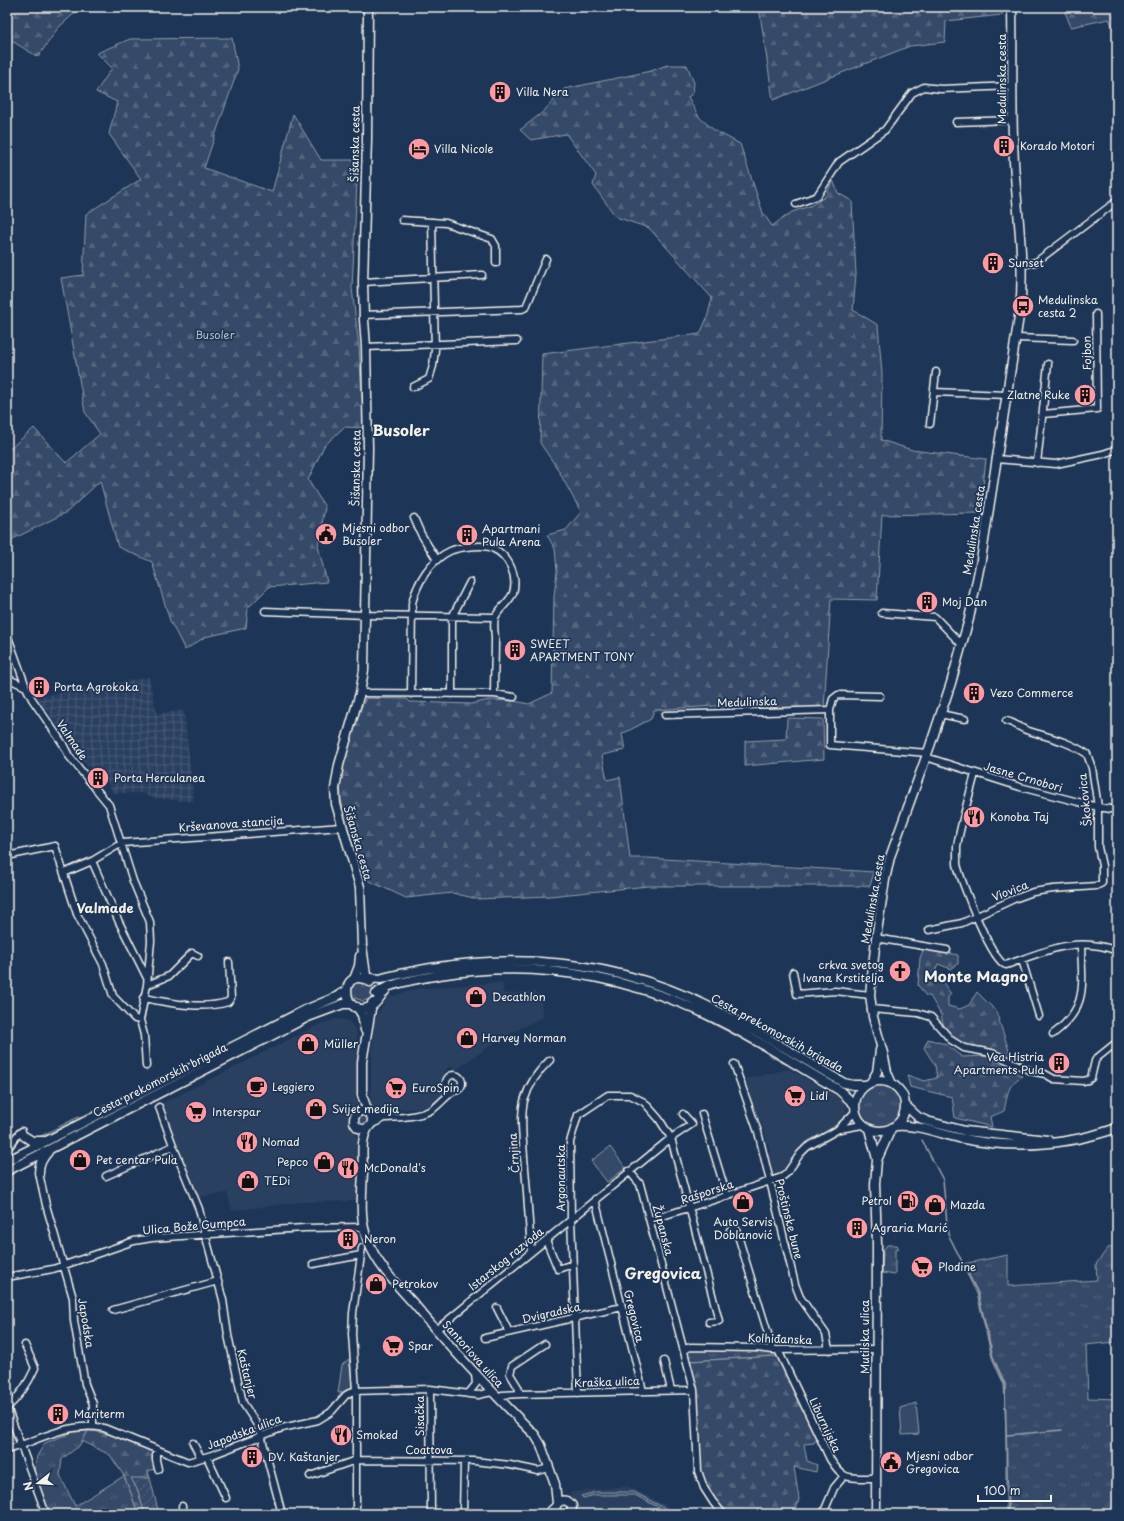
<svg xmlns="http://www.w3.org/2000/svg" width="1124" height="1521" font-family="'Playpen Sans',sans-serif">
  <defs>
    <pattern id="industrial-grid" width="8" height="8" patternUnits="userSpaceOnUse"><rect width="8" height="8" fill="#2a4060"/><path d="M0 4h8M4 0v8" fill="none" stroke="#4a5c77"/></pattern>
    <pattern id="grass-tufts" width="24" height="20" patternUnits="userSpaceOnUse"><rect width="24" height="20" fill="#354a67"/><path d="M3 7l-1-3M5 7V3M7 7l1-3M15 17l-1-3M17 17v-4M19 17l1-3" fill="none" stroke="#53657d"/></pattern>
    <pattern id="forest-firs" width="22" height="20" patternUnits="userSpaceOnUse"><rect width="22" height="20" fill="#354a67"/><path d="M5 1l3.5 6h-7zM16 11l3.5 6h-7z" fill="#53657d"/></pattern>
    <pattern id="garden-furrows" width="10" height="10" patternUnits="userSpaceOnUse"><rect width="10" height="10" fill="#354a67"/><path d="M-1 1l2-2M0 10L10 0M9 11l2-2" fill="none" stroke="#53657d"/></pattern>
  </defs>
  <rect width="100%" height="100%" fill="#1d3557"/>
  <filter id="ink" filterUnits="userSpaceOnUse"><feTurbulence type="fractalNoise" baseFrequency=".025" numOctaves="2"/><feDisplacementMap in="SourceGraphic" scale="8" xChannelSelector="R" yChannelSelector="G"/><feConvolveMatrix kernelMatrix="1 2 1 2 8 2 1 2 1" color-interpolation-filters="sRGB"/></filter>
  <g filter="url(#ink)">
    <!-- built -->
    <path fill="#2a4060" d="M502,982L504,994L535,991L536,994H540L543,1017L503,1037L457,1069L450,1066L444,1072V1081L446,1087L442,1095L435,1103L424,1108L379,1111L374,1110L371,1106V1066L374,1023L376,1017L384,1003L389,997L416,989Z
      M335,1019L348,1020L356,1030L357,1035V1105L350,1115V1128L357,1135L358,1201L299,1202L232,1211L227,1193L195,1198L159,1105L320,1024Z
      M789,1069L835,1095L844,1103L846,1108V1112L842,1120L845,1125L806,1147L792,1167L772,1180L766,1154L770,1152L761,1121H758L745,1079Z
      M628,1486L682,1514H576L570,1492Z"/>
    <!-- industrial -->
    <path fill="url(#industrial-grid)" d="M149,677L157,714L184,710L194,802L153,798L141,793H113L101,769L90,770L37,697Z"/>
    <!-- grass -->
    <path fill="url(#grass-tufts)" stroke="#949ea8" d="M492,972C561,973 618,981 682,1007C696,1013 710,1020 723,1027C746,1038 769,1050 789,1065C781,1064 766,1052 758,1048C737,1036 717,1026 696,1015C604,970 492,962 394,990V989C426,979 459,974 492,972Z
      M358,981L372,986L373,994L370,999L363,1001L352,997L351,987Z
      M163,1076L164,1078L94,1113L77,1120L41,1138L38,1139L29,1135L37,1137L41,1136L74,1119L97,1110Z
      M859 1106a21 21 0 1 1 42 0a21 21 0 1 1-42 0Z
      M359,1111H365L372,1119V1122L363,1129L358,1128L354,1123L355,1115Z
      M887,1245H897L899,1249L895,1250V1275L882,1273L883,1250Z
      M1117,1246V1304L1114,1342L1086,1345L1088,1398L1117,1399V1514H1006V1437L1004,1385L992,1358L977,1294L962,1264L1008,1255V1286L1097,1280L1096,1264L1108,1248Z
      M684,1349L773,1350L779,1356L687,1361Z
      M88,1431L79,1446L62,1459L60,1475L75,1506L124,1476L131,1493L138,1514H50L34,1471L37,1456L45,1443L73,1432Z
      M596,1492H634L676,1514H671L635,1495H595L583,1498L581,1496Z"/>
    <!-- forest -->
    <path fill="url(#forest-firs)" stroke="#949ea8" d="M7,7H162L78,10L58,28L38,57L7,38Z
      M759,7H1002V15L946,21L945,42L910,46L773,100Z
      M1063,7H1117V36L1109,19L1071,27Z
      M232,38L238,69L204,168L272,192L293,114L321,160H358L352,288L359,347L364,428L344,427L324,446L308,480L325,507L318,546L327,582L269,587L248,608L246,628L205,637L185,650L170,621L152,562L118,547L100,481L67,512L7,542V451L34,428L66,463L100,434L85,412L61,278L83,275L86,214L141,179L109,134L117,102L96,92L112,68L97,53L130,39Z
      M667,65H687L694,83L693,93L688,97L699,117L714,130L740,144L763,213L772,226L792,212L810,206L825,197L833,180L838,193L852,201L856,274L853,310L878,325L882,374L881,440L912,450L986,459L980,513L882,515L877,600L831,599L824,708L714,706L654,710L651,719L622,734L625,750L602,755L607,780L620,777L630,858H648L874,872L870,886H648L550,896L478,899L452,893L406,898L363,878L345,821L341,799L340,773L360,710L366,698L407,699L410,702L471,704L489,700L514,701L529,704L552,693L554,596L557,571L555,549L547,535L566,530L581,512L557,468L540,443L542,354L700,334L707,318L712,298L649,228L616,217L593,185L596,175L566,134L531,140L520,130L543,112L564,89L651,71Z
      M787,718L823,719L824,759L745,766V741L786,739Z
      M924,948L958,955V964L951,969L938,964L934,973L947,979L944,984L951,994L948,997V1006L960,1009L969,1005L977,992L996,1011L1011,1057L992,1049L963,1044L950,1037L944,1027L941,1015L930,996H926L918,985L920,958Z
      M928,1039L945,1044L962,1057L987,1056L1022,1076C1006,1086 1008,1095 1004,1111L990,1117L992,1127L955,1118L952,1097L910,1087L907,1075L924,1081L937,1078L935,1065L924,1048Z
      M779,1356L817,1437L814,1443L804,1444L807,1461L817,1465L816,1472L794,1467L799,1499L796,1510L797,1514H723L713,1502L698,1471L695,1394L690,1361Z
      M88,1431C111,1432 132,1442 153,1452L152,1458L155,1469L148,1471L150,1478L132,1479L138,1491L144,1511L143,1514H138L131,1493L124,1476L110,1455L82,1441Z"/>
    <!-- park -->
    <path fill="#354a67" stroke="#949ea8" d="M610,1147L626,1168L607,1182L591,1161Z
      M349,1359L353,1385L347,1392L338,1393L342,1365Z
      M916,1403L919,1434L902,1435L900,1408Z"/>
    <!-- garden -->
    <path fill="url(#garden-furrows)" stroke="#949ea8" d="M131,1478H150L159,1514H143L144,1511L138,1491Z"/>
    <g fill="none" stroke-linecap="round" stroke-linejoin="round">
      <!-- stream -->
      <path stroke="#9aa2ab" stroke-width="1.5" d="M922,1140L943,1180L948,1234L978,1293L993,1357L1005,1384L1008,1514
        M1007,1435L1062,1430"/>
      <!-- minor casing -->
      <g stroke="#f4f1e8" stroke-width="9">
        <path id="minor" d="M956,122L1012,120
          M796,204L817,196L839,162L885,130L912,93L924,87L941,89L1013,86
          M402,220L446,223L492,239L496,246V263
          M1022,265L1036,262L1117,201
          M363,282L482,275
          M363,315L522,309L526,307L546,259
          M1017,338L1073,340
          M366,347L517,341
          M413,387L429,379L433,366L435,350L432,222
          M934,392L1007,395
          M1043,414L1097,409L1096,314
          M930,424L936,372
          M996,459L1056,464L1103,454L1117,449
          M1037,463L1048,364
          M414,518L421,534L437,560
          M265,611L365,615L495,617
          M882,613L935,617L962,645
          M7,634L26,687
          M7,678L26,687L32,699L63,744L69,756L109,805L133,881L150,922L151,941L147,985L140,1020L144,1035L146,1066
          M360,693L494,694L514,697
          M411,694L412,603C417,583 430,560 450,551C459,547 483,544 492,548C509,555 518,576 513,593C510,602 497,610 495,618C493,624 495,633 495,639C495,658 494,676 494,694
          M452,694V617L470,582
          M880,696L838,695L833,699L830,710V745L928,753
          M940,714L965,719
          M665,715L830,710
          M926,757L1020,787L1098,807L1117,810
          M975,774C969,797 961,822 957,846C957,851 957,859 957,864C960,879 992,963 1006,965C1043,952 1077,935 1117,951
          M7,856L55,846L77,914L103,964L113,996L132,1016L135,1019L140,1020
          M92,861L119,922L147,978
          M64,873L92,861L122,843L342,827
          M929,930L962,923L1014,899L1033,892L1053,889L1096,886L1102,883V866L1098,847V807L1092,768L1087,754C1068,741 1047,737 1026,730C1019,727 1013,722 1006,721
          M876,938L947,950
          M1022,960L1039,1016
          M793,972L797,994L835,991L870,995
          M147,985L169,976L192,953L198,956
          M143,998C172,1003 200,1010 228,1002L231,998L229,962
          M871,1009L918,1013L931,1017L951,1040L964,1048L992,1053L1031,1071L1045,1074L1054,1079L1083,1081L1088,1080L1091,1078L1095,1061L1097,1058L1117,1042
          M1053,1034C1089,1007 1082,985 1081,945
          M734,1064L758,1132L795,1284L800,1297L826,1334L829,1350
          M446 1083a8 8 0 1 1 16 0a8 8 0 1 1-16 0Z
          M159,1107L174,1148L199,1209L205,1234L223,1300L228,1335L243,1403L256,1423L261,1435L282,1514
          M702,1114L727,1196
          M371,1117C387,1119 419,1118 433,1109C440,1104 446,1096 454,1091
          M370,1125L383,1119
          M840,1129L862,1125
          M7,1148C14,1143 15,1135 22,1131
          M629,1171L640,1184L694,1390L698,1471L704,1488L713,1502L723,1514
          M39,1173L46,1205L73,1298L74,1321L85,1384L93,1404V1426
          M106,1176L173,1146
          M595,1199L643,1391
          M650,1220L720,1198L782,1177L787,1173L800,1154L807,1147L837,1130L855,1112
          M730,1230L736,1229L773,1350
          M546,1240L558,1269L573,1264
          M531,1252C529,1220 527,1189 524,1157C523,1139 520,1119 524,1101C529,1084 537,1072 550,1060
          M313,1264L361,1255
          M7,1277L53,1269L134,1241L152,1238L304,1228L364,1227
          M497,1308L509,1332
          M113,1310L218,1281
          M436,1330L633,1169L671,1138L692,1124L683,1114
          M485,1338L622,1307
          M684,1349L691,1347L756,1348L773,1350L876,1349
          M778,1350L830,1459C845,1483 850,1477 876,1478
          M664,1361L671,1390
          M430,1389L431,1514
          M578,1393L571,1219L570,1142L578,1115L608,1095H630L644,1102L659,1119L671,1138L719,1321L709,1322
          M468,1394L476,1384L475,1374
          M520,1394L518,1387L510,1374L512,1366L545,1344
          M497,1397L502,1395L520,1394L694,1390
          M7,1407L46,1514
          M7,1408C20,1396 28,1384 35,1368L25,1345
          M193,1443L201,1458
          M156,1449V1460L158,1469
          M7,1450C39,1440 70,1421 104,1428L188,1462L212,1455L282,1428L318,1420L331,1412L346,1395L353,1391L430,1389L478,1395L492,1392
          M207,1457L226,1498
          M310,1476L356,1460L474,1461L510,1465L538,1471L549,1468
          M182,1506L183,1514
          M356,1514V1390L352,1334L353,1313L362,1248
          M463,1514L464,1461
          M546,1514L555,1506
          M823,1514L834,1488L844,1476"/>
      </g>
      <!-- major casing -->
      <g stroke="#f4f1e8" stroke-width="11">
        <path id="major" d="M366,975L362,946L360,887L336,804L335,789L339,765L360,693L364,670L368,448L366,347L364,320L363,282L367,139L368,7
          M371,978L380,979C397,974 414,971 431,968C518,954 606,961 688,997C742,1021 793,1053 844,1083L853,1085H866
          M354,979L359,966L360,956
          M370,982C338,963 341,1020 370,1007C377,1004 380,996 385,991
          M376,994C385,983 425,978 439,975C522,962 605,972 683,1004C737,1026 789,1061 839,1090L855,1105
          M357,1007L362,1015L365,1030
          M855 1106a25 25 0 1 1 50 0a25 25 0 1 1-50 0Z
          M871,1082L877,1072L880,1050
          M892,1084L887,1072L883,1053L873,1017L870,995L876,938L885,880L890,857L930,746L951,683L969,619L981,560L1020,310C1025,260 1017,211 1014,162C1011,110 1013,59 1012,7
          M905,1105L918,1117L927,1121L965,1131L1048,1140
          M354 1120a9 9 0 1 1 18 0a9 9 0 1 1-18 0Z
          M368,1112L362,1095V1062L372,1003
          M896,1126C920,1124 941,1135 964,1139C1015,1149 1068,1145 1117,1128
          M368,1128C360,1140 363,1158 363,1172C362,1195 359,1220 368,1241C377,1265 397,1285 414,1304C452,1350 493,1393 535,1435L541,1445L555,1484L557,1503
          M869,1129L877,1159
          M24,1136L32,1141H44
          M7,1161L305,1010L336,997L347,990
          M7,1171L308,1017L343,1004H351
          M39,1173C39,1164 42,1159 48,1152
          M557,1514C551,1502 566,1495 572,1506L571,1514
          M876,1514L877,1244L875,1184L877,1160L891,1129"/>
      </g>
      <!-- minor -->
      <use href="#minor" stroke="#1d3557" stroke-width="6"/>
      <!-- major -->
      <use href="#major" stroke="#1d3557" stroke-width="8"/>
    </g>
  </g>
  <!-- icons -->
  <defs>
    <g id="building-disc" transform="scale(1.15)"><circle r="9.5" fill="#ff9aa2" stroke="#1d3557"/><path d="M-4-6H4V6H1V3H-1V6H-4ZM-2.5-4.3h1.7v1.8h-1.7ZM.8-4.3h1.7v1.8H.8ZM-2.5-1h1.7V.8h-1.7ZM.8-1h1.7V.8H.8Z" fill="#111"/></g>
    <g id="hotel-disc" transform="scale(1.15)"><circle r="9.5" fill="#ff9aa2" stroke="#1d3557"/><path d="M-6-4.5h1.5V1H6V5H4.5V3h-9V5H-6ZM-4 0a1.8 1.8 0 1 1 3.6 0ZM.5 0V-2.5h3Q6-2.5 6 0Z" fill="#111"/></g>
    <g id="bus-disc" transform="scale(1.15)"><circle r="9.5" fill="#ff9aa2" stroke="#1d3557"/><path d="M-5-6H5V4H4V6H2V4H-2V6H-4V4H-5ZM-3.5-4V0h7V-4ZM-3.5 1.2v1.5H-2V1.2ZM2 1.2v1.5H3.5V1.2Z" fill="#111"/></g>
    <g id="civic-disc" transform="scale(1.15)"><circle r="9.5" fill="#ff9aa2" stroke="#1d3557"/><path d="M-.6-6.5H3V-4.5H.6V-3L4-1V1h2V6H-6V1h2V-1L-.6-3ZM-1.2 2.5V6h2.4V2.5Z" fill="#111"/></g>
    <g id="restaurant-disc" transform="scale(1.15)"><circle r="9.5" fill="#ff9aa2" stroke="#1d3557"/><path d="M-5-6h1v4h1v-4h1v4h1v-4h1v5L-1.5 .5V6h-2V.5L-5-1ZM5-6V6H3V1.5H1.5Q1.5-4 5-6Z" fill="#111"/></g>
    <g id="church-disc" transform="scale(1.15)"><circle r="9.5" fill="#ff9aa2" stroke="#1d3557"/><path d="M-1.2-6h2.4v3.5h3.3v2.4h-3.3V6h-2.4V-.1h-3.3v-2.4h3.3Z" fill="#111"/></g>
    <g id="shop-disc" transform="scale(1.15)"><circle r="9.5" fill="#ff9aa2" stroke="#1d3557"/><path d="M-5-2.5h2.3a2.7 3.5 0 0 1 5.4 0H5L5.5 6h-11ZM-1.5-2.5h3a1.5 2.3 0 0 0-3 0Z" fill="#111"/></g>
    <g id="cafe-disc" transform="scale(1.15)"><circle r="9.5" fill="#ff9aa2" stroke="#1d3557"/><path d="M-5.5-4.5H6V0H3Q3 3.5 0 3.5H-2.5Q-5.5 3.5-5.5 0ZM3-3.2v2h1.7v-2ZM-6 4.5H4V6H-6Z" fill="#111"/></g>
    <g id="supermarket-disc" transform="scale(1.15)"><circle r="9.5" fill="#ff9aa2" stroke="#1d3557"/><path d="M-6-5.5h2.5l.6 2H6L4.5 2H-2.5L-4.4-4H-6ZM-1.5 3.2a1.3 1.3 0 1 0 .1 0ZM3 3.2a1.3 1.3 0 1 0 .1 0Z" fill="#111"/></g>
    <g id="fuel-disc" transform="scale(1.15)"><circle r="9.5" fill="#ff9aa2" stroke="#1d3557"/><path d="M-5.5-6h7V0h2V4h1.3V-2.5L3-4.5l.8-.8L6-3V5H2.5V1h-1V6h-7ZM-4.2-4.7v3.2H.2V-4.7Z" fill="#111"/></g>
  </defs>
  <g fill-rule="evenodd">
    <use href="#building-disc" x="500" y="92"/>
    <use href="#building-disc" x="1004" y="146"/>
    <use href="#hotel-disc" x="419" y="149"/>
    <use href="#building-disc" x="993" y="263"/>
    <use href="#bus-disc" x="1023" y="306"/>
    <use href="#building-disc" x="1085" y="395"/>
    <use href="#civic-disc" x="326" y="534"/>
    <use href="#building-disc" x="467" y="535"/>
    <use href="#building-disc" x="927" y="602"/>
    <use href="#building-disc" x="515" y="650"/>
    <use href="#building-disc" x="39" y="687"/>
    <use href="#building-disc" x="974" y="693"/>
    <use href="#building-disc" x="98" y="778"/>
    <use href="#restaurant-disc" x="974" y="817"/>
    <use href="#church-disc" x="900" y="971"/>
    <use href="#shop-disc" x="476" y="997"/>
    <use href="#shop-disc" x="467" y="1038"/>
    <use href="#shop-disc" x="308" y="1044"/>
    <use href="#building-disc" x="1059" y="1063"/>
    <use href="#cafe-disc" x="257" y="1087"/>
    <use href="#supermarket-disc" x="396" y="1088"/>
    <use href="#supermarket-disc" x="795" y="1096"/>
    <use href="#shop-disc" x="316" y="1109"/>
    <use href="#supermarket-disc" x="196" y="1112"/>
    <use href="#restaurant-disc" x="247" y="1142"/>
    <use href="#shop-disc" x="80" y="1160"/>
    <use href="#shop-disc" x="324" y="1162"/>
    <use href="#restaurant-disc" x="348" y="1168"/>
    <use href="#shop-disc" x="248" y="1181"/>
    <use href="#fuel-disc" x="908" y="1201"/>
    <use href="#shop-disc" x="743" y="1202"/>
    <use href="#shop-disc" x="935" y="1205"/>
    <use href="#building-disc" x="857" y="1228"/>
    <use href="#building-disc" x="348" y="1239"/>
    <use href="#supermarket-disc" x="922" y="1267"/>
    <use href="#shop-disc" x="376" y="1284"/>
    <use href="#supermarket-disc" x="393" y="1346"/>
    <use href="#building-disc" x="58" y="1414"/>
    <use href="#restaurant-disc" x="341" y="1435"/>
    <use href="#building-disc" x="252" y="1457"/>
    <use href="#civic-disc" x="891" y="1462"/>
  </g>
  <g text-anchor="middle" stroke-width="3.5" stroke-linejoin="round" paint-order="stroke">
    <!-- street labels -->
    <g font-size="11" fill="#f4f1e8" stroke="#1d3557">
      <text transform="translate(1002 79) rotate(-90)" y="4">Medulinska cesta</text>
      <text transform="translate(355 144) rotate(-89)" y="4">Šišanska cesta</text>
      <text transform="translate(1087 353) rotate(-91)" y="4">Fojbon</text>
      <text transform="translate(356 468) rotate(-89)" y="4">Šišanska cesta</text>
      <text transform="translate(974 530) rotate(-81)" y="4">Medulinska cesta</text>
      <text transform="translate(747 702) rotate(-2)" y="4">Medulinska</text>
      <text transform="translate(72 740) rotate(56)" y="4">Valmade</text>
      <text transform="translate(1023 777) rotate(16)" y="4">Jasne Crnobori</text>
      <text transform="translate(1085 800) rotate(-96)" y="4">Škokovica</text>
      <text transform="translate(231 824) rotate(-4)" y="4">Krševanova stancija</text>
      <text transform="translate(358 843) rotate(74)" y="4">Šišanska cesta</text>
      <text transform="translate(1010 891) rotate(-21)" y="4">Viovica</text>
      <text transform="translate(873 899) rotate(-80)" y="4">Medulinska cesta</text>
      <text transform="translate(777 1033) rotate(29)" y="4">Cesta prekomorskih brigada</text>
      <text transform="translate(160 1080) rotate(-27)" y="4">Cesta prekomorskih brigada</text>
      <text transform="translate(514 1153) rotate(-94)" y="4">Črnjina</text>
      <text transform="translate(561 1178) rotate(-90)" y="4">Argonautska</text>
      <text transform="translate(707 1192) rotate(-18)" y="4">Rašporska</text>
      <text transform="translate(789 1219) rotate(76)" y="4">Proštinske bune</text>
      <text transform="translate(194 1226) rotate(-5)" y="4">Ulica Bože Gumpca</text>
      <text transform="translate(663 1230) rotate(75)" y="4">Županska</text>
      <text transform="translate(506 1259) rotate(-39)" y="4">Istarskog razvoda</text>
      <text transform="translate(551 1313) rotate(-13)" y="4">Dvigradska</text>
      <text transform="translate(634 1316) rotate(76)" y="4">Gregovica</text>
      <text transform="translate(86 1323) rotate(81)" y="4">Japodska</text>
      <text transform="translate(865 1337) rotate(-90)" y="4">Mutilska ulica</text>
      <text transform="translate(780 1339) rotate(2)" y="4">Kolhiđanska</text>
      <text transform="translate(473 1354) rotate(48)" y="4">Santoriova ulica</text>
      <text transform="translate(247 1374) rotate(76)" y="4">Kaštanjer</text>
      <text transform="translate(607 1382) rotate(-2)" y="4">Kraška ulica</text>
      <text transform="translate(420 1416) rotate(-90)" y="4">Sisačka</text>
      <text transform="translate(825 1425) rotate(65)" y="4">Liburnijska</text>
      <text transform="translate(244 1432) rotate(-21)" y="4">Japodska ulica</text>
      <text x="429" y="1454">Coattova</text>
    </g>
    <!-- poi labels -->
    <g font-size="11" fill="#f4f1e8" stroke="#1d3557" text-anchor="start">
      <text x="516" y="96">Villa Nera</text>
      <text x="1020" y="150">Korado Motori</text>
      <text x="434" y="153">Villa Nicole</text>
      <text x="1008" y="267">Sunset</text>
      <text x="1038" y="304">Medulinska<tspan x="1038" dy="13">cesta 2</tspan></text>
      <text x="1070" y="399" text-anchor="end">Zlatne Ruke</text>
      <text x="342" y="532">Mjesni odbor<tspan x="342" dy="13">Busoler</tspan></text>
      <text x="482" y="533">Apartmani<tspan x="482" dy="13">Pula Arena</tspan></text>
      <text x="942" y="606">Moj Dan</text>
      <text x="530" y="648">SWEET<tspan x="530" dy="13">APARTMENT TONY</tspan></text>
      <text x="54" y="691">Porta Agrokoka</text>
      <text x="990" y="697">Vezo Commerce</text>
      <text x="114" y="782">Porta Herculanea</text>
      <text x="990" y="821">Konoba Taj</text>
      <text x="884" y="969" text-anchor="end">crkva svetog<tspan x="884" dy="13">Ivana Krstitelja</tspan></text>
      <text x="492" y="1001">Decathlon</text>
      <text x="482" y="1042">Harvey Norman</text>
      <text x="324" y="1048">Müller</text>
      <text x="1044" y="1061" text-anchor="end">Vea Histria<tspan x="1044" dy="13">Apartments Pula</tspan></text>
      <text x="272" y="1091">Leggiero</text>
      <text x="412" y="1092">EuroSpin</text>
      <text x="810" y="1100">Lidl</text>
      <text x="332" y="1113">Svijet medija</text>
      <text x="212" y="1116">Interspar</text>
      <text x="262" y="1146">Nomad</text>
      <text x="96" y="1164">Pet centar Pula</text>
      <text x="308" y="1166" text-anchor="end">Pepco</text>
      <text x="364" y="1172">McDonald's</text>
      <text x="264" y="1185">TEDi</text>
      <text x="892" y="1205" text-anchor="end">Petrol</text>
      <text x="950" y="1209">Mazda</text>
      <text x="743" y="1226" text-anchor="middle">Auto Servis<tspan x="743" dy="13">Doblanović</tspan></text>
      <text x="872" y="1232">Agraria Marić</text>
      <text x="364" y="1243">Neron</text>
      <text x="938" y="1271">Plodine</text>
      <text x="392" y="1288">Petrokov</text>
      <text x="408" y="1350">Spar</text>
      <text x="74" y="1418">Mariterm</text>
      <text x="356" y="1439">Smoked</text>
      <text x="906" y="1460">Mjesni odbor<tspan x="906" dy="13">Gregovica</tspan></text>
      <text x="268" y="1461">DV. Kaštanjer</text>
    </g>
    <!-- park labels -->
    <g font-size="11" fill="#bbbfc1" stroke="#1d3557">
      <text x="215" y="339">Busoler</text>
    </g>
    <!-- quarter labels -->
    <g font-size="13" font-weight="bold" fill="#f4f1e8" stroke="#1d3557">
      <text x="105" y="913">Valmade</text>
    </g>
    <!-- district labels -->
    <g font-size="15" font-weight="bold" fill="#f4f1e8" stroke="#1d3557">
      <text x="401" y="436">Busoler</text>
      <text x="976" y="982">Monte Magno</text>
      <text x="663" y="1279">Gregovica</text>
    </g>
  </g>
  <!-- margin -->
  <rect width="1124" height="1521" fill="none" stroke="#1d3557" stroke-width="24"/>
  <rect x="12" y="12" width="1100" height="1497" fill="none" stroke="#f4f1e8" stroke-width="1.5" filter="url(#ink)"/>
  <!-- north arrow -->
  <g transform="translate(38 1483) rotate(253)" stroke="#1d3557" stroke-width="3" paint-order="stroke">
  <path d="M0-3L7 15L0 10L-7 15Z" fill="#f4f1e8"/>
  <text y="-6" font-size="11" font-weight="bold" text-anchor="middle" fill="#f4f1e8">N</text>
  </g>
  <!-- scale -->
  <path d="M978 1495v6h73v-6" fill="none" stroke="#f4f1e8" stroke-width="2"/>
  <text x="984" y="1495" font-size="12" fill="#f4f1e8" stroke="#1d3557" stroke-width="3" paint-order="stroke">100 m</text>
</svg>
